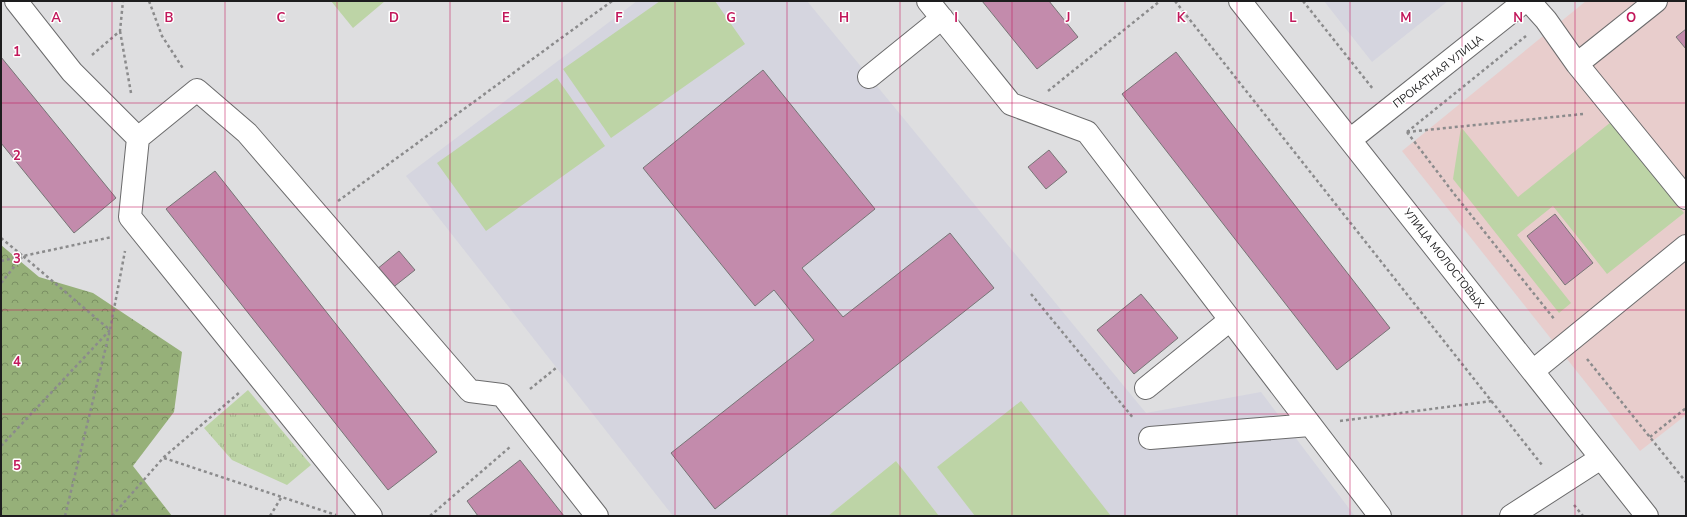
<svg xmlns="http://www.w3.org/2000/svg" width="1687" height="517" font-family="'Nunito Sans',sans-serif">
  <defs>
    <pattern id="forest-crowns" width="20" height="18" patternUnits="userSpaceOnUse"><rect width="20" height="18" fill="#96b079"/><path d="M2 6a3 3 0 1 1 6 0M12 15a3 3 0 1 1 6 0" fill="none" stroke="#7a8f63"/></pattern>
    <pattern id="park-tufts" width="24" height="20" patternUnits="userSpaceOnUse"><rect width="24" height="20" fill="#bdd4a6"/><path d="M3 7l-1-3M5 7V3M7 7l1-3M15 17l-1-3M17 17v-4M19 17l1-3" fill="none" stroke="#a2b68e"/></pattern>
  </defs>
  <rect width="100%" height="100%" fill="#dedee0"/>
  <!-- commercial -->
  <path fill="#e8cdcc" d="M1586,1H1686V415L1640,451L1402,151Z"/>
  <!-- built -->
  <path fill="#d5d5df" d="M637,1H807L1146,413L1261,392L1354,515L939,516L896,461L828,516H673L406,176Z
    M1324,1H1448L1372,62Z"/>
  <!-- grass -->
  <path fill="#bdd4a6" d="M331,1H385L353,28Z
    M660,1H715L745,44L611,138L563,69Z
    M557,78L605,146L486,231L437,163Z
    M1611,122L1684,213L1607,274L1553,206L1517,235L1571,303L1559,313L1453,179L1461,127L1518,197Z
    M1021,401L1111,516H975L937,467Z
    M896,461L939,516H828Z"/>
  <!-- forest -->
  <path fill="url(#forest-crowns)" d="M1,245L39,277L93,293L182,352L174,412L133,466L172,516H1Z"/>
  <!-- park -->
  <path fill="url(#park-tufts)" d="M248,390L311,465L287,485L232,460L204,428Z"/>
  <!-- building -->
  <path fill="#c38bac" stroke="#777576" d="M982,1H1049L1078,37L1037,69Z
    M1686,29V49L1676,37Z
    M1176,52L1390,328L1337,370L1122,94Z
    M1,57L116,198L74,233L1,143Z
    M763,70L875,209L802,268L843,317L950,233L994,288L715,509L671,453L814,340L774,290L755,306L643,168Z
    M1049,150L1067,172L1046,189L1028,167Z
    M215,171L437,452L388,490L166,209Z
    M1555,214L1593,263L1565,285L1527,236Z
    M399,251L415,270L386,293L371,274Z
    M1141,294L1178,338L1134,374L1097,330Z
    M520,460L564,516H478L467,501Z"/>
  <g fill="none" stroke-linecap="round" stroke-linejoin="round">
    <!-- minor casing -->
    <g stroke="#6b6b6c" stroke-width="24">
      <path id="minor" d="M16,1L72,72L138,138L197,90L247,133L470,391L502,395L597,516
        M928,1L1011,104L1087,132L1380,516
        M1240,1L1647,516
        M1529,1L1546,20L1577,64L1686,198
        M1577,64L1656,1
        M869,77L942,18
        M138,138L130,217L371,516
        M1350,140L1525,1
        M1533,371L1686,246
        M1146,388L1230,320
        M1150,438L1310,425
        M1511,516L1601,458"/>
    </g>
    <!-- path -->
    <path stroke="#8b8b8c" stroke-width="2.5" stroke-dasharray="3 3" stroke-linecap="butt" d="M149,1L162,36L184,70
      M1175,1L1542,465
      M1303,1L1373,89
      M120,31L131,93
      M92,55L120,31L123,1
      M1048,91L1160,1
      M1407,132L1455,195L1555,320
      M1407,132L1526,36
      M1407,132L1583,114
      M338,201L612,1
      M1,238L23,256L112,237
      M1,261L22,256
      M1,283L23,256
      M1031,294L1134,419
      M1587,359L1686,482
      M530,389L556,368
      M1340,421L1492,401
      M1650,437L1686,408
      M1,446L110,330L23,256
      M164,458L336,515
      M1574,505L1583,516
      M65,516L110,330L125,251
      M112,516L164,457L240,392
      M270,516L281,498
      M430,516L510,447"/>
    <!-- minor -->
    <use href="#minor" stroke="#fff" stroke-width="22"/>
  </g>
  <!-- grid -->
  <path fill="none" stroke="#c2185b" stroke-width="1" stroke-opacity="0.55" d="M112,1V516M225,1V516M337,1V516M450,1V516M562,1V516M675,1V516M787,1V516M900,1V516M1012,1V516M1125,1V516M1237,1V516M1350,1V516M1462,1V516M1575,1V516M1,103H1686M1,207H1686M1,310H1686M1,414H1686"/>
  <g text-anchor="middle" stroke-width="3" stroke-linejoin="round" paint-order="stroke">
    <!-- street labels -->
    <g font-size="11" fill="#1d1d1e" stroke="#fff">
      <text transform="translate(1438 71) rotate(-38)" y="4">ПРОКАТНАЯ УЛИЦА</text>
      <text transform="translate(1444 258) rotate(52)" y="4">УЛИЦА МОЛОСТОВЫХ</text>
    </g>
  </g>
  <g font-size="13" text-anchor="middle" font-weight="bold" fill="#c2185b" stroke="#fff" stroke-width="3" stroke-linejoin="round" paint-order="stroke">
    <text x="56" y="22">A</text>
    <text x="169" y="22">B</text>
    <text x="281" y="22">C</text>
    <text x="394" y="22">D</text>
    <text x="506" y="22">E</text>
    <text x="619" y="22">F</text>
    <text x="731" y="22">G</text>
    <text x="844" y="22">H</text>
    <text x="956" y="22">I</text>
    <text x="1068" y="22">J</text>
    <text x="1181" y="22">K</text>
    <text x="1293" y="22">L</text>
    <text x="1406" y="22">M</text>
    <text x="1518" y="22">N</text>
    <text x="1631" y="22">O</text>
    <text x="17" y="56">1</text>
    <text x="17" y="160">2</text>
    <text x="17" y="263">3</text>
    <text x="17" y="366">4</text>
    <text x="17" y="470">5</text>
  </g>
  <!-- border -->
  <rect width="1687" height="517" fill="none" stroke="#1d1d1e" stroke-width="4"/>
</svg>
